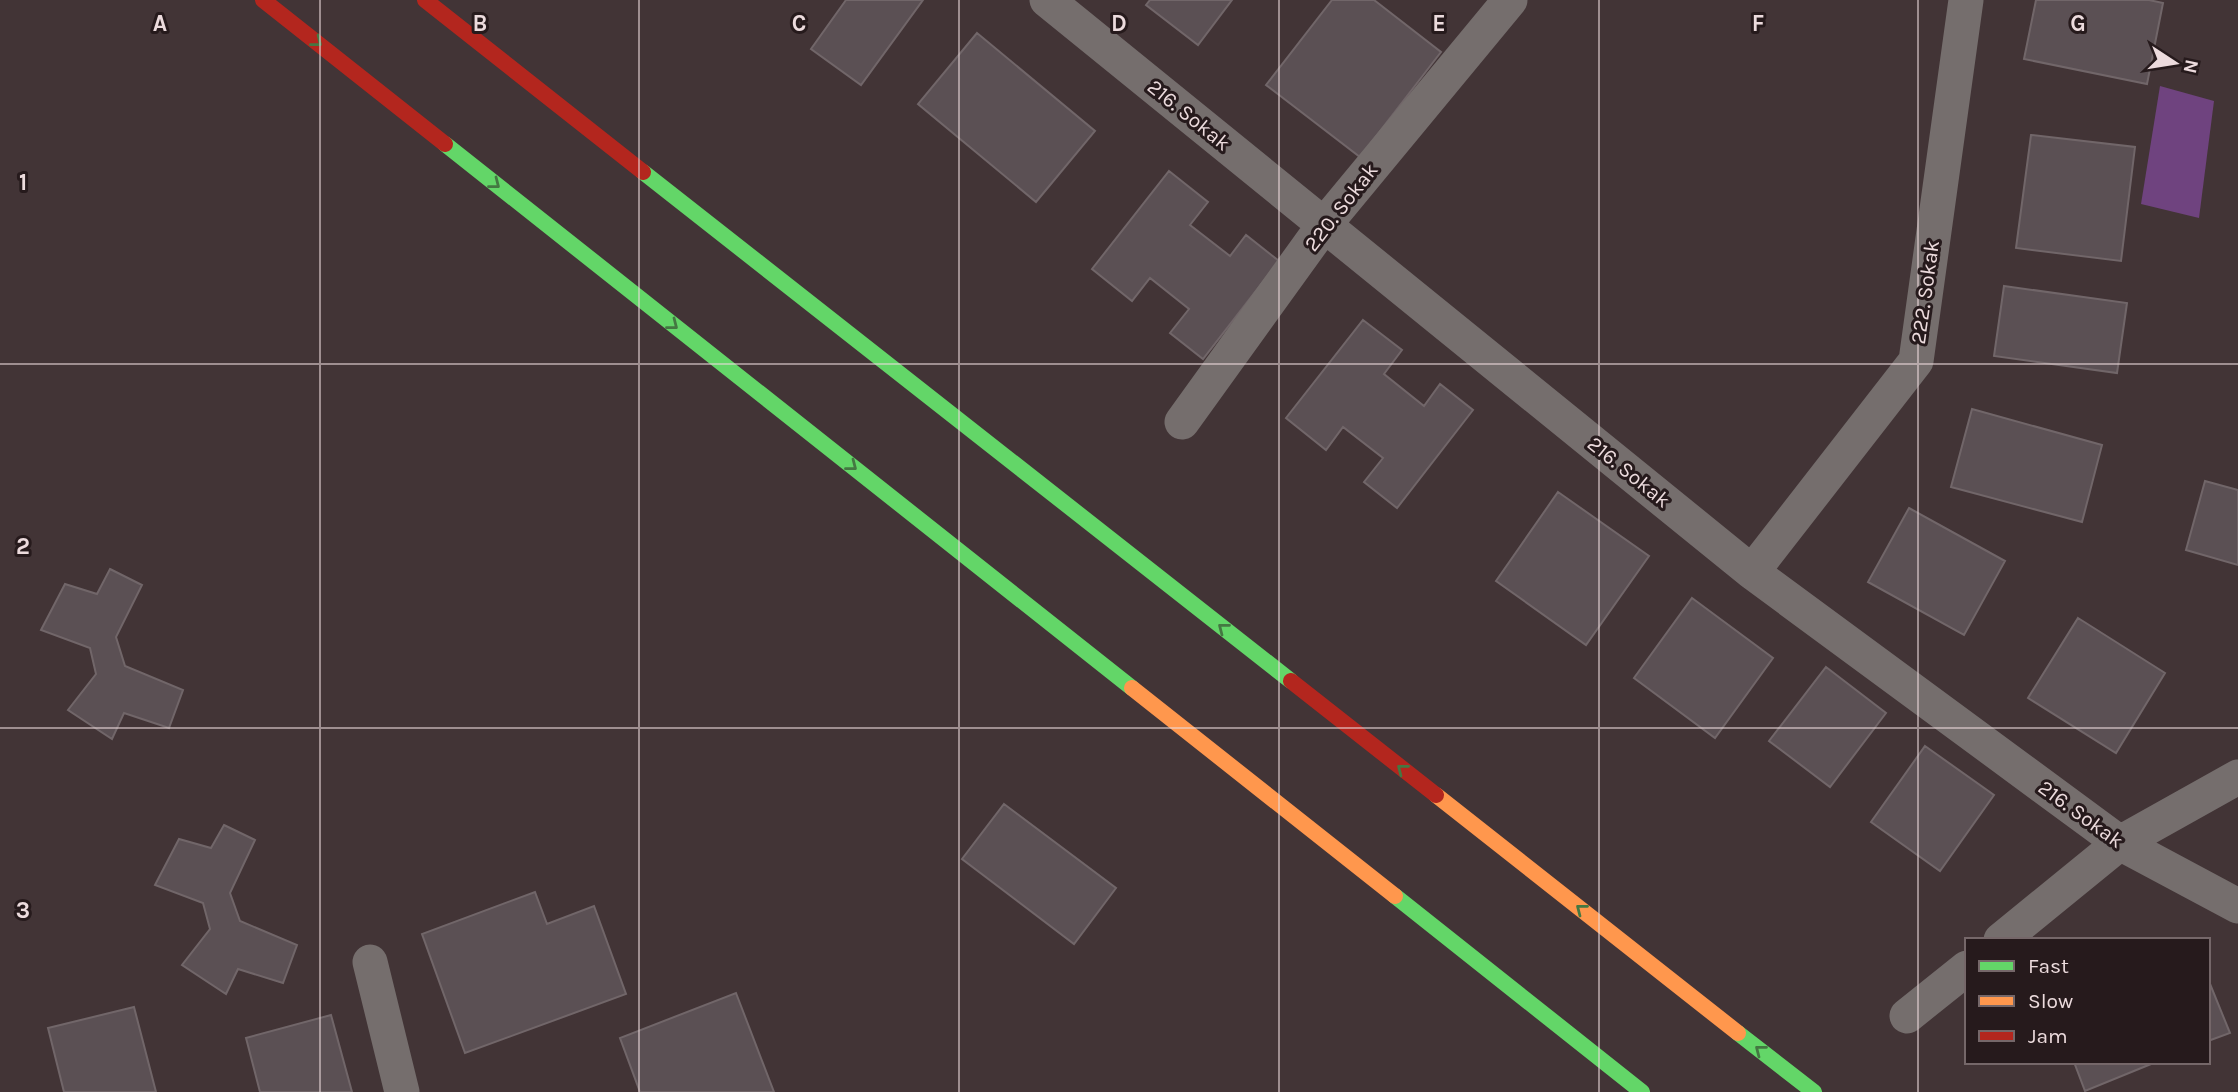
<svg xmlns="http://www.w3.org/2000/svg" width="2238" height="1092" font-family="Karla,sans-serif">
  <rect width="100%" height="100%" fill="#423436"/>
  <!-- water -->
  <path fill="#6f437f" d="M2160,86L2214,101L2199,218L2141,204Z"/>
  <!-- building -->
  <path fill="#5b5054" stroke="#716669" stroke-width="2" d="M846,0H923L861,85L811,49Z
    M1150,0H1232L1198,45L1146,5Z
    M1332,0H1374L1441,52L1360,157L1266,85Z
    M2036,0H2149L2163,3L2147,84L2024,59Z
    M977,33L1095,131L1036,202L918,104Z
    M2031,135L2135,147L2121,261L2016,248Z
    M1169,171L1208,202L1190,225L1230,256L1246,235L1279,261L1203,359L1170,333L1189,309L1150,278L1132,301L1092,269Z
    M2004,286L2127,303L2117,373L1994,356Z
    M1363,320L1402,350L1384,374L1424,406L1440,384L1473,410L1397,508L1364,482L1383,458L1343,427L1326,450L1286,418Z
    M1972,409L2102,445L2082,522L1951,487Z
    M2205,481L2238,490V565L2186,550Z
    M1558,492L1649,556L1586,645L1496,581Z
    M1909,508L2005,561L1964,635L1868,582Z
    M110,569L142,585L116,637L125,666L183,690L169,728L124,713L112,739L68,710L96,674L90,648L41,630L65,584L97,594Z
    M1692,598L1773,658L1715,738L1634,678Z
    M2078,618L2165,673L2116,753L2028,698Z
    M1826,667L1886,713L1830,787L1769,741Z
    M1925,746L1994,795L1940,871L1871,822Z
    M1004,804L1116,888L1074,944L962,859Z
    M224,825L255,840L230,893L240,921L297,945L283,983L238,969L226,994L182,965L210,929L203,903L155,885L179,839L211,848Z
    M535,892L547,924L594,906L626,994L465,1053L422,934Z
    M2208,979L2230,1033L2208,1041Z
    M736,993L774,1092H640L620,1038Z
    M134,1007L156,1092H64L48,1028Z
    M331,1015L352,1092H260L246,1038Z
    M2074,1062H2156L2085,1091Z"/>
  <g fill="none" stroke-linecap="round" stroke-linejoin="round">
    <!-- street -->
    <path stroke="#756e6d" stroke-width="35" d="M1047,0L1752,572L2120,843L2238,906
      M1182,422L1324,225L1510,0
      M1752,572L1916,361L1966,0
      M2001,940L2120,843L2238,777
      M370,962L402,1092
      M1907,1016L1967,968"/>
    <!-- fast -->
    <path stroke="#63d668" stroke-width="16" d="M445,144L1132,688
      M643,172L1291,681
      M1395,896L1642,1092
      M1738,1033L1814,1092"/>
    <!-- slow -->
    <path stroke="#ff974d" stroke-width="16" d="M1132,688L1395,896
      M1436,795L1738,1033"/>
    <!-- jam -->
    <path stroke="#b3261e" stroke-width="16" d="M263,0L445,144
      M425,0L643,172
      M1291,681L1436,795"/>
  </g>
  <!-- one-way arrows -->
  <defs><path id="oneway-chevron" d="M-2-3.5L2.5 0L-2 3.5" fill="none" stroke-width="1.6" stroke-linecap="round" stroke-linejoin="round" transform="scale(1.75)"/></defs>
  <g stroke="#447842">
    <use href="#oneway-chevron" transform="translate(317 42) rotate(38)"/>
    <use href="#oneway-chevron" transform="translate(495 184) rotate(38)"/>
    <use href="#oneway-chevron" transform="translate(673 325) rotate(38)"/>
    <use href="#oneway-chevron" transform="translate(852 466) rotate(38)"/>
    <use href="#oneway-chevron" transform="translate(1223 628) rotate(-142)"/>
    <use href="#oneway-chevron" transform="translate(1402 769) rotate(-142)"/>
    <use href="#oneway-chevron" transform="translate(1581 909) rotate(-142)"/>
    <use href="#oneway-chevron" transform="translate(1760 1050) rotate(-142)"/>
  </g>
  <!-- grid -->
  <path fill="none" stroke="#ecdbdd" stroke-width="2" stroke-opacity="0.55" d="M320,0V1092M639,0V1092M959,0V1092M1279,0V1092M1599,0V1092M1918,0V1092M0,364H2238M0,728H2238"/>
  <g text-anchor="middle" stroke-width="6" stroke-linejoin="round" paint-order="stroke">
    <!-- street labels -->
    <g font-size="21" fill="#ecdbdd" stroke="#261a1c">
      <text transform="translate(1189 115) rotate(39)" y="7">216. Sokak</text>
      <text transform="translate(1341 207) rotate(-52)" y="7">220. Sokak</text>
      <text transform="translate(1925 292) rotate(-82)" y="7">222. Sokak</text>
      <text transform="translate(1629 472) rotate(39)" y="7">216. Sokak</text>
      <text transform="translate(2081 814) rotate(36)" y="7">216. Sokak</text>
    </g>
  </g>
  <g font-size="23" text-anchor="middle" font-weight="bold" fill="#ecdbdd" stroke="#261a1c" stroke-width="6" stroke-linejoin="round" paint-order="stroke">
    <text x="160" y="31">A</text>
    <text x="480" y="31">B</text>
    <text x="799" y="31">C</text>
    <text x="1119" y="31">D</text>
    <text x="1439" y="31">E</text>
    <text x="1758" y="31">F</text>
    <text x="2078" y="31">G</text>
    <text x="23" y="190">1</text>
    <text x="23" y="554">2</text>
    <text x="23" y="918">3</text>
  </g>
  <!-- legend -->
  <rect x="1965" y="938" width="245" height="126" fill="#261a1c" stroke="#756769" stroke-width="2"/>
  <rect x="1979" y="961" width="35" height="10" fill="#63d668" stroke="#756769" stroke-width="2"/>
  <text x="2028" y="973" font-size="21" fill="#ecdbdd">Fast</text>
  <rect x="1979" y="996" width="35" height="10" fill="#ff974d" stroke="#756769" stroke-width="2"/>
  <text x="2028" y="1008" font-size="21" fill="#ecdbdd">Slow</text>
  <rect x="1979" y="1031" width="35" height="10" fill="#b3261e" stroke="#756769" stroke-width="2"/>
  <text x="2028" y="1043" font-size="21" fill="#ecdbdd">Jam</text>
  <!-- north arrow -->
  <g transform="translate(2175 63) rotate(102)" stroke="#261a1c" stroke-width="5" paint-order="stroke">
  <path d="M0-5L12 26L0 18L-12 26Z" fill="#ecdbdd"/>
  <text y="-10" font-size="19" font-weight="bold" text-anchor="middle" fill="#ecdbdd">N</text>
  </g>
</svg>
